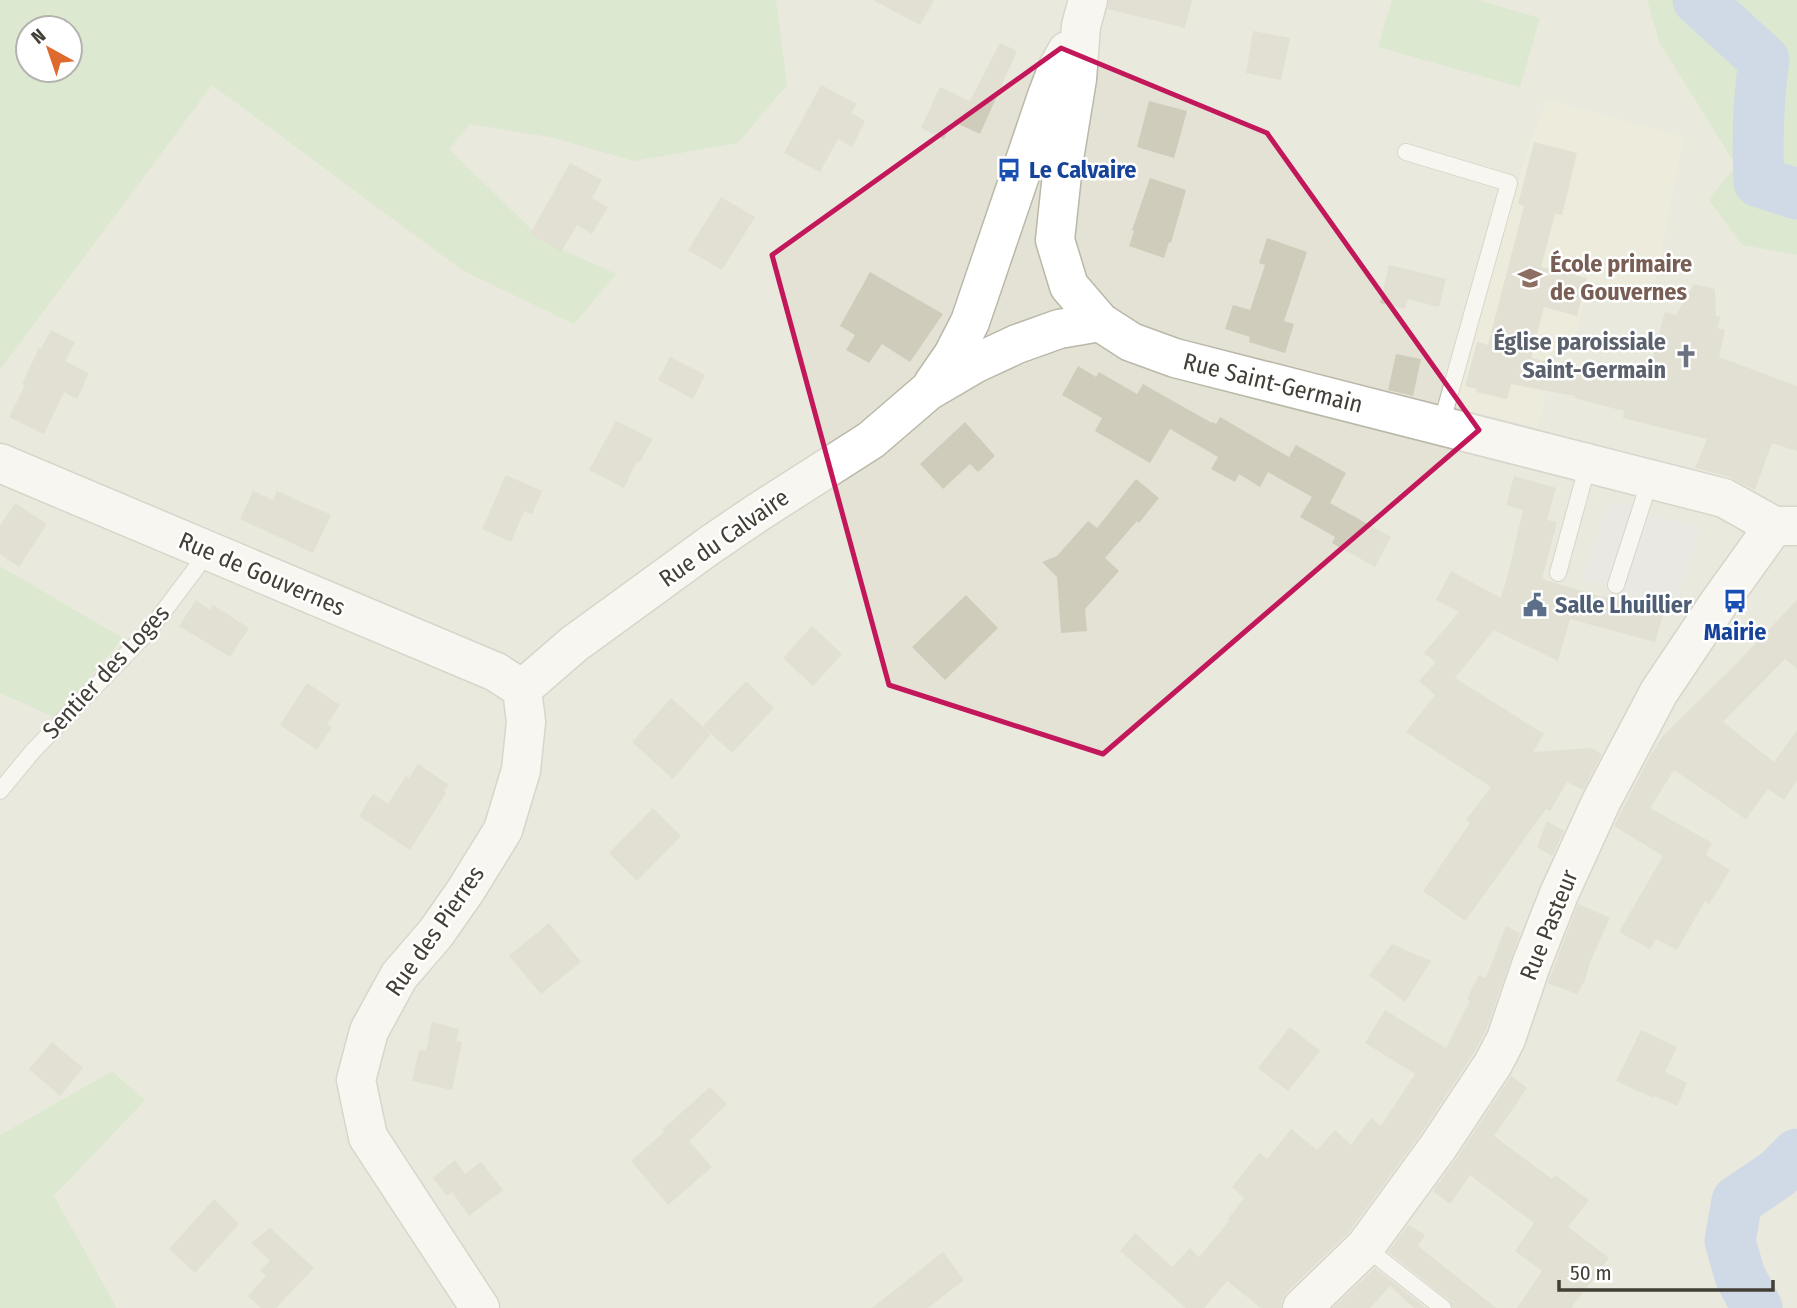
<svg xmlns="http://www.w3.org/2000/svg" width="1797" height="1308" font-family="'Fira Sans Condensed',sans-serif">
  <rect width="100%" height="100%" fill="#f0efe5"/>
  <!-- residential -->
  <path fill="#e3e2d4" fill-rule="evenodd" d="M0,0H1647L1659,42L1736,167L1708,201L1742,245L1797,255V1308H117L54,1196L144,1100L112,1071L0,1135V693L56,718L123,638L0,566ZM28,28H70V70H28Z"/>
  <!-- education -->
  <path fill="#e8e6d1" d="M1546,99L1684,137L1654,288L1590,283L1570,352H1555L1538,428L1453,406L1513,194Z"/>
  <!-- green -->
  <path fill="#c3e0b3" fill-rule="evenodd" d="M0,0H776L787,85L738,143L634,161L550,137L470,124L449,149L543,241L616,274L574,324L462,270L212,85L0,370ZM28,28H70V70H28Z
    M1392,0H1477L1540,18L1520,87L1378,47Z
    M1647,0H1797V255L1742,245L1708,200L1736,166L1659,42Z
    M0,566L123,638L56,718L0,693Z
    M112,1071L145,1100L54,1196L117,1308H0V1135Z"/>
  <!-- parking -->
  <path fill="#e2e1dd" d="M1609,500L1700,528L1675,609L1583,579Z"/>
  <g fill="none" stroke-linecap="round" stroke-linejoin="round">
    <!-- river -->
    <path stroke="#a8c1e6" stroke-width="51" d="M1698,0L1764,60C1758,101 1757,141 1759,182L1797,194
      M1757,1308L1740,1276L1730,1241L1737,1201L1777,1174L1797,1154"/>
  </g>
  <!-- building -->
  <path fill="#d0ccbc" d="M873,0H934L920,25Z
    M1109,0H1192L1185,28L1108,9Z
    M1253,31L1290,38L1281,80L1246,73Z
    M1000,43L1017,51L980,134L952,121L944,139L921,128L940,87L970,101Z
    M821,85L857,104L851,113L865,121L852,147L838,139L820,172L784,153Z
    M1149,101L1187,111L1174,158L1137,147Z
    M1534,142L1577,153L1562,215L1555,214L1541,267L1587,278L1577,316L1544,307L1531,358L1594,372L1595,370L1646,381L1665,312L1676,315L1694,284L1715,289L1716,316L1721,317L1717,328L1725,330L1719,357L1797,386V451L1772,443L1755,490L1730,477L1695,468L1707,439L1623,418L1624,411L1574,398L1575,396L1511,384L1507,399L1476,392L1477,389L1465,386L1477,342L1488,345L1524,206L1518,204Z
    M570,163L602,180L592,198L608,207L592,234L577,225L561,252L530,234Z
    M1150,178L1186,190L1171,243L1169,242L1164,258L1129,246L1134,231L1132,230Z
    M721,197L755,217L722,270L688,250Z
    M1267,238L1307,252L1284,321L1294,324L1285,353L1249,342L1250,337L1225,329L1233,305L1250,310L1265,265L1259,263Z
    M1389,265L1446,279L1439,307L1408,299L1405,309L1380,303Z
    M870,272L943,314L910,362L882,344L869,363L846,350L855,335L840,326Z
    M51,330L75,342L65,361L89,373L77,399L64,392L44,434L9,417L25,385L22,384L39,348L41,349Z
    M1396,354L1421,359L1413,396L1388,390Z
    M670,357L705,375L693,399L658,380Z
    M1078,366L1096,377L1099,372L1137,394L1143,384L1212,423L1213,422L1216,424L1220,417L1289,457L1296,445L1346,473L1330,503L1391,537L1375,567L1332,543L1335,537L1300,517L1312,497L1268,472L1260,487L1239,474L1235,482L1211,469L1218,457L1170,429L1150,463L1095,431L1102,418L1062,395Z
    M616,421L653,439L639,463L637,461L624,488L589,470Z
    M965,422L995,456L978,472L970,464L943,489L920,464Z
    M506,475L542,491L532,514L524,511L511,542L482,529Z
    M1514,476L1556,488L1547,520L1557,522L1542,579L1596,595L1664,612L1655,642L1570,619L1558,661L1494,630L1455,678L1544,734L1533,752L1591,748L1602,754L1583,790L1567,782L1550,811L1546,809L1465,921L1423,891L1470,823L1466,820L1491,787L1406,732L1435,695L1419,681L1436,662L1424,653L1459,612L1436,600L1451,571L1501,598L1509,570L1523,510L1506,505Z
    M1136,479L1159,498L1139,523L1137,521L1105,558L1119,571L1085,609L1087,631L1061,633L1057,577L1042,562L1057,556L1088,521L1097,528Z
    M253,491L273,500L277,491L331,515L313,553L240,519Z
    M15,503L47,524L19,567L0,554V526Z
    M966,595L998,628L945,680L912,647Z
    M196,600L210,610L213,605L249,628L230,657L179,626Z
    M1797,600V669L1785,659L1723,722L1774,762L1797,730V780L1784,800L1768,789L1746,819L1674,770L1650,808L1712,843L1706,855L1730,870L1709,904L1705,901L1677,950L1656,939L1650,949L1619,932L1663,856L1614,826L1650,756L1663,736L1736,664Z
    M812,626L842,654L813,686L783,658Z
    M746,681L774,708L732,753L703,726Z
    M307,683L340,705L327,724L332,727L317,750L280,725Z
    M671,698L711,734L673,779L632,742Z
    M418,764L449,785L444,791L446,793L410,850L359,816L373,794L388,804L406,776L409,778Z
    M653,808L681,836L637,881L609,853Z
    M1547,821L1564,831L1552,856L1537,847Z
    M1578,904L1610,918L1590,962L1585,980L1577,994L1548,983Z
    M549,923L581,962L541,994L509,956Z
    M1506,926L1520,933L1486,1030L1474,1053L1420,1135L1348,1233L1287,1292L1281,1301V1308H1261L1227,1281L1204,1308H1186L1120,1251L1135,1233L1172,1267L1190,1248L1199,1257L1230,1220L1228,1219L1244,1198L1232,1187L1259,1153L1267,1159L1291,1129L1317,1150L1335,1130L1351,1145L1371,1118L1381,1126L1415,1074L1365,1043L1385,1010L1446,1048L1470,1001L1467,999L1479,975L1486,978Z
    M1392,944L1431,961L1405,1002L1369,975Z
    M432,1022L459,1029L456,1041L462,1042L452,1090L412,1081L419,1050L426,1051Z
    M1290,1027L1320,1051L1288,1091L1258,1068Z
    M1641,1030L1677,1047L1665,1072L1687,1083L1677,1106L1655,1096L1654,1098L1616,1081Z
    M52,1042L83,1068L60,1096L29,1069Z
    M1511,1076L1527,1088L1494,1136L1552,1179L1555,1175L1589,1200L1568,1227L1609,1258L1571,1308H1517L1542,1271L1515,1251L1534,1223L1470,1175L1450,1204L1433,1191L1456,1159Z
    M710,1087L727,1104L689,1141L712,1167L668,1205L631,1161L664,1132L662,1130Z
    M455,1160L465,1174L481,1162L503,1190L469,1216L452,1192L447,1196L433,1178Z
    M214,1199L239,1224L195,1273L169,1249Z
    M1408,1225L1425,1235L1418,1246L1496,1308H1453L1449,1300L1388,1252Z
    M270,1228L314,1268L276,1308H261L248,1296L266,1276L260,1270L270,1261L251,1243Z
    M943,1252L964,1280L928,1308H872Z
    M1375,1268L1426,1308H1414L1390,1286L1370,1308H1333Z"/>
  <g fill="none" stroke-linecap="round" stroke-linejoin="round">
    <!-- service casing -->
    <g stroke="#bab8a9" stroke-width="18">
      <path id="service" d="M1406,152L1509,183L1441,425
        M1558,573L1588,464
        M1616,585L1650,480
        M0,791L33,751L148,632L209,551
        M1365,1247L1443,1308"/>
    </g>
    <!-- tertiary casing -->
    <g stroke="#bab8a9" stroke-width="41">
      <path id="tertiary" d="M1088,0L1081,26L1077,79L1063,165L1055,240L1069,286L1100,322L1131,342L1175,358L1724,498L1774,526H1797
        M933,384L953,355L970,322L1047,96L1058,67L1067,51
        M0,463L496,672L522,689
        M522,689L574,644L710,545L760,511L871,440L928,391L974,364L1017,344L1059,329L1100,322
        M480,1308L368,1137L356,1080L369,1031L399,976L436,933L466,890L503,830L521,770L526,722L522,689
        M1302,1308L1365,1247L1438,1147L1493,1064L1506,1039L1531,965L1559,894L1601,802L1659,692L1718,604L1774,526"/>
    </g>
    <!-- service -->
    <use href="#service" stroke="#fff" stroke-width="16"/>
    <!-- tertiary -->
    <use href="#tertiary" stroke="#fff" stroke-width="38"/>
  </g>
  <!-- marked area -->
  <path d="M0 0H1797V1308H0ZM1061,48L1267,133L1479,430L1103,754L889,685L772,255Z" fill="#f0efe5" fill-opacity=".55" fill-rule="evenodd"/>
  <path fill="none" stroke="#c2185b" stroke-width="5" stroke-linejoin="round" d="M1061,48L1267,133L1479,430L1103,754L889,685L772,255Z"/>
  <!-- icons -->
  <defs>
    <g id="bus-bare" transform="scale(1.89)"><path d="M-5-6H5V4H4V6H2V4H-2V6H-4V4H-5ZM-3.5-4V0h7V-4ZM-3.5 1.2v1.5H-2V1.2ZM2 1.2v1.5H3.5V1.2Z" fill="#1a4fb4" stroke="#fff" stroke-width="2.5" paint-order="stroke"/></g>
    <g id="school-bare" transform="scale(1.89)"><path d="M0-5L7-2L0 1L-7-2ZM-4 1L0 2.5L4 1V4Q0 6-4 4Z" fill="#8d6e63" stroke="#fff" stroke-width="2.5" paint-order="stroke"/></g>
    <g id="church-bare" transform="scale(1.89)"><path d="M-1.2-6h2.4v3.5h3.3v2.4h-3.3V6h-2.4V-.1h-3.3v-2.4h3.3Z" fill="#6b7280" stroke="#fff" stroke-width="2.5" paint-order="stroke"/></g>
    <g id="civic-bare" transform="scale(1.89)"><path d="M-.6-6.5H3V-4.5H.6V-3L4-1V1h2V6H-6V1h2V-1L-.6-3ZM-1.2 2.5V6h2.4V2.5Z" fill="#5c6f8a" stroke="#fff" stroke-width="2.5" paint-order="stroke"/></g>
  </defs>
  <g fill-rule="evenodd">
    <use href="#bus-bare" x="1009" y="170"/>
    <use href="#school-bare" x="1530" y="278"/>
    <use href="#church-bare" x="1686" y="356"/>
    <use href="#bus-bare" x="1735" y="601"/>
    <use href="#civic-bare" x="1535" y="605"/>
  </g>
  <g text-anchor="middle" stroke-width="5" stroke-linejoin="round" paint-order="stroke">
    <!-- transit labels -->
    <g font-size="24" font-weight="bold" fill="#164399" stroke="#fff" text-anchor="start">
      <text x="1029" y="178">Le Calvaire</text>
      <text x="1735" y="640" text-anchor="middle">Mairie</text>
    </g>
    <!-- education labels -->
    <g font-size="24" font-weight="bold" fill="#785e54" stroke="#fff" text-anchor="start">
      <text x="1550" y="272">École primaire<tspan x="1550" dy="28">de Gouvernes</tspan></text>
    </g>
    <!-- worship labels -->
    <g font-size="24" font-weight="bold" fill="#5b616d" stroke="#fff" text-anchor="end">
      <text x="1666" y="350">Église paroissiale<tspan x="1666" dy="28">Saint-Germain</tspan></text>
    </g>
    <!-- street labels -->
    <g font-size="24" fill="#423f36" stroke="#fff">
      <text transform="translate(1273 383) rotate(14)" y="8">Rue Saint-Germain</text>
      <text transform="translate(724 538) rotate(-35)" y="8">Rue du Calvaire</text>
      <text transform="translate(262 574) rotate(23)" y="8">Rue de Gouvernes</text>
      <text transform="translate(106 672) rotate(-47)" y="8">Sentier des Loges</text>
      <text transform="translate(1549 925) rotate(-68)" y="8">Rue Pasteur</text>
      <text transform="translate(435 931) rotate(-55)" y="8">Rue des Pierres</text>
    </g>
    <!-- service labels -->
    <g font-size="24" font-weight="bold" fill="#4e5e75" stroke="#fff" text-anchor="start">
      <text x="1555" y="613">Salle Lhuillier</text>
    </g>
  </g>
  <!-- north arrow -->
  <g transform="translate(49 49) rotate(320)"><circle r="33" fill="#ffffff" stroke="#b3b2af" stroke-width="2"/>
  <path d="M0-5L12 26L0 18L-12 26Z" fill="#df6a2e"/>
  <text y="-10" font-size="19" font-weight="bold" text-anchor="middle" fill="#423f36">N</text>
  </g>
  <!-- scale -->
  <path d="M1559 1280v10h214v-10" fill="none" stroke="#423f36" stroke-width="3.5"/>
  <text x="1570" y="1280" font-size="21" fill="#423f36" stroke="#ffffff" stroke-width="5" paint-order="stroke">50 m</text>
</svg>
